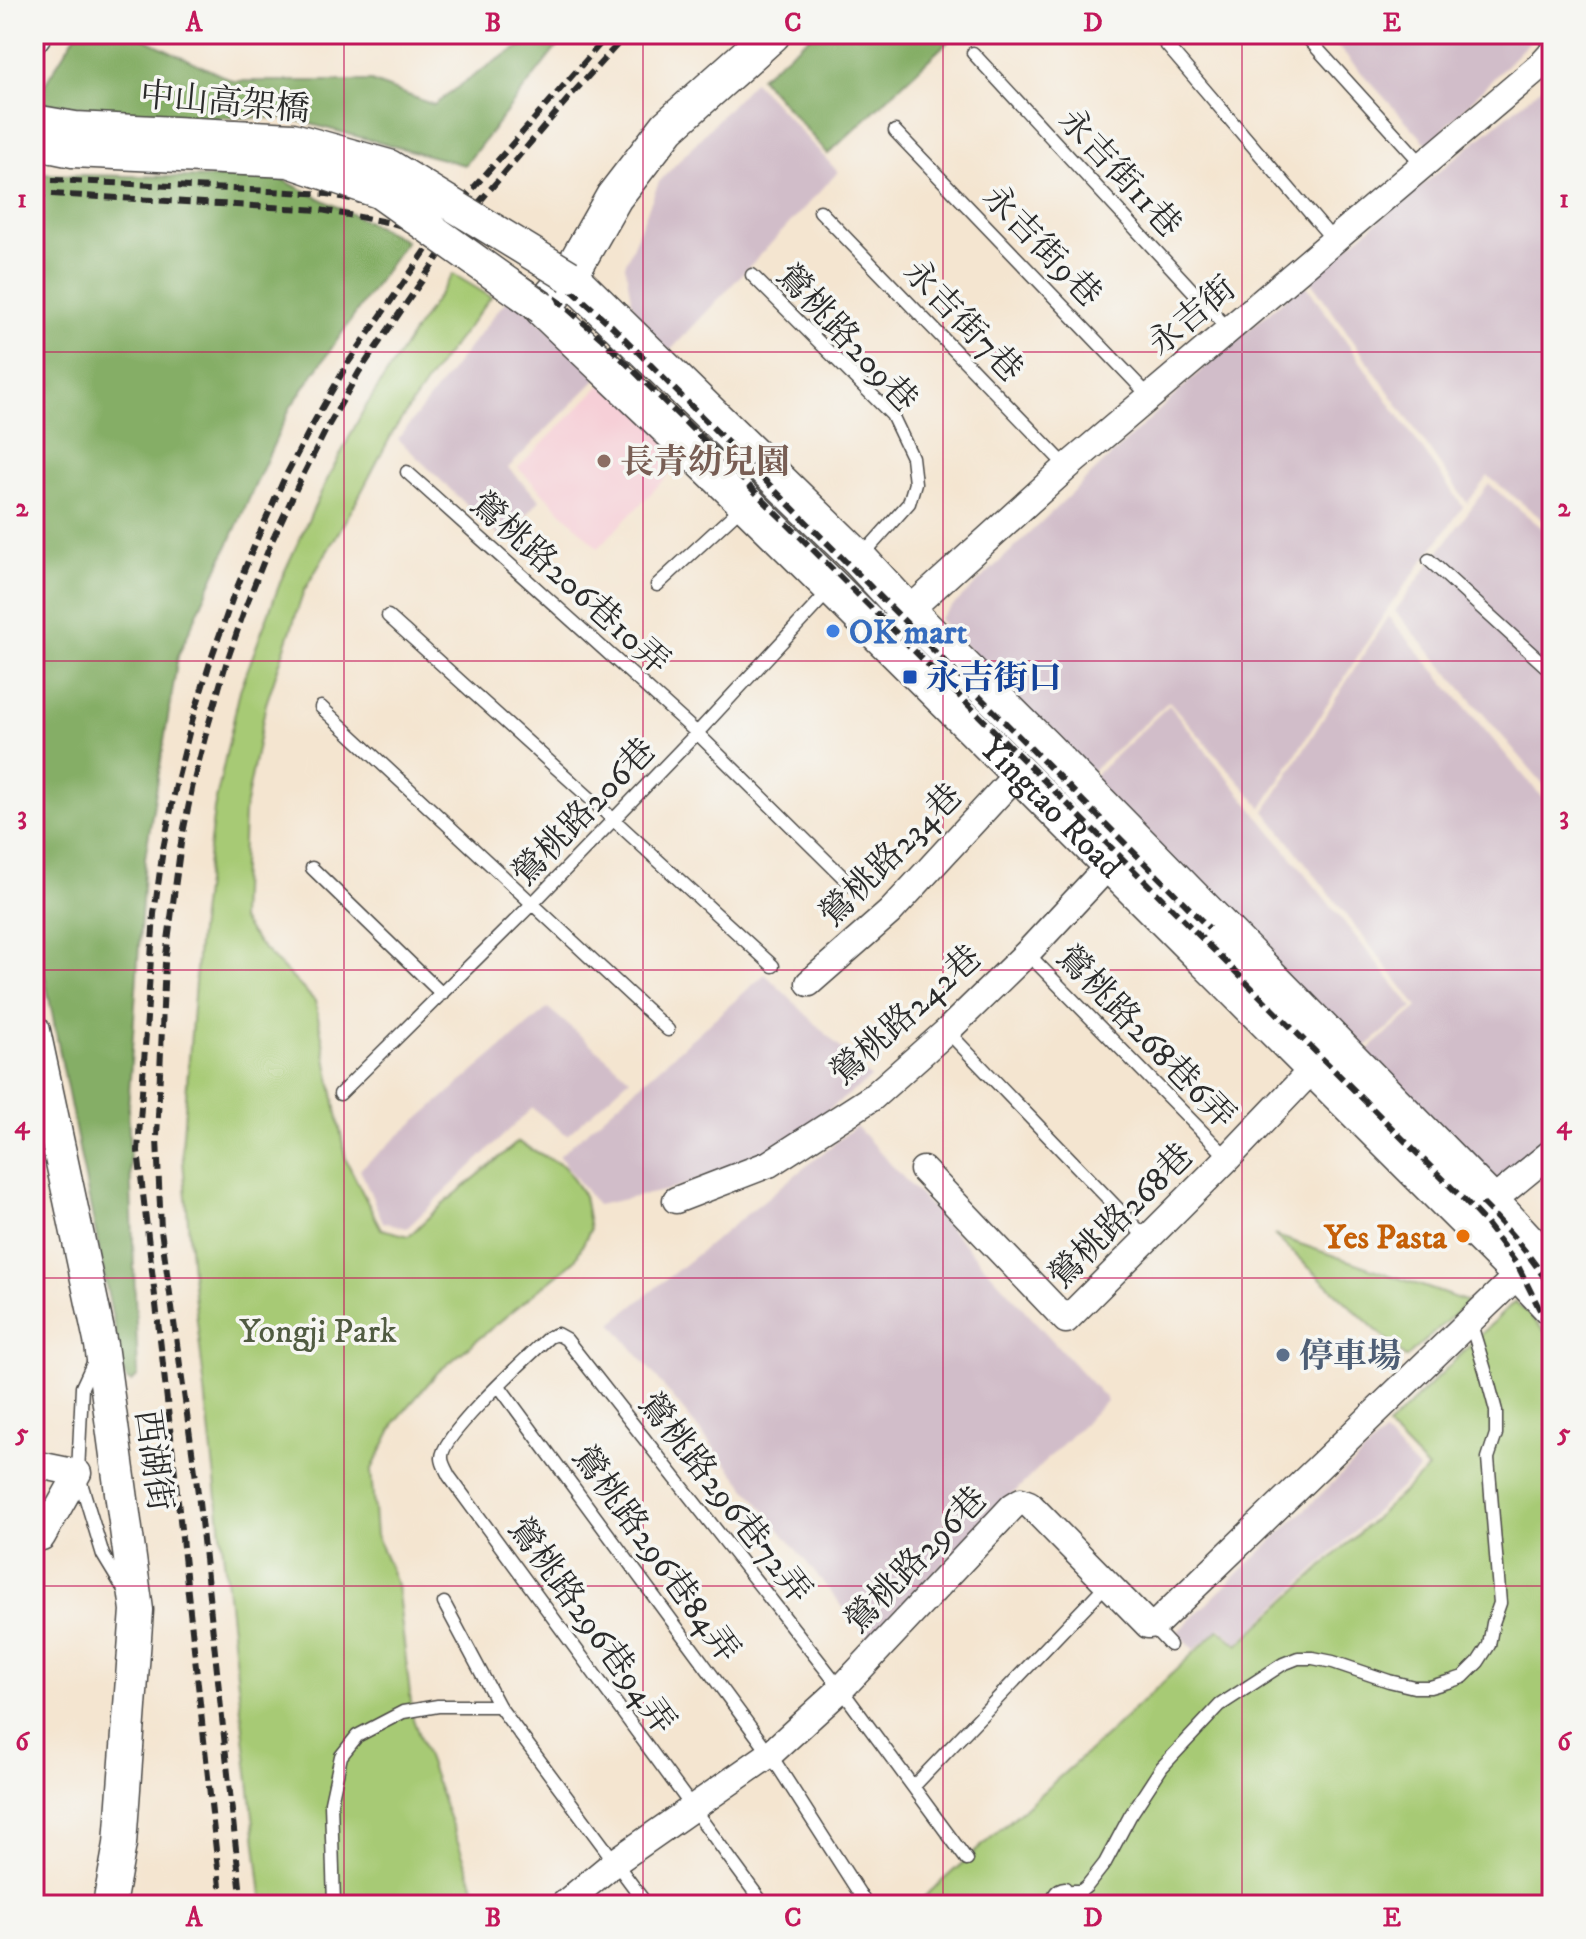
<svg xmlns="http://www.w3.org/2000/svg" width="1586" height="1939" font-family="'IM FELL DW Pica','Noto Serif TC',serif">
  <rect width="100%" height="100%" fill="#f6f6f2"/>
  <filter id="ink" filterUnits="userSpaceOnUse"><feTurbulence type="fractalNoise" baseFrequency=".0125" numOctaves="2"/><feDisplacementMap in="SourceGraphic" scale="16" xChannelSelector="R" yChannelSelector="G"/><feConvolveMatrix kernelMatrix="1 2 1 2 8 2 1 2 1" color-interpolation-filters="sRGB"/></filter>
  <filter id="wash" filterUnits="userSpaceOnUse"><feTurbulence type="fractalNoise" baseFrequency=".006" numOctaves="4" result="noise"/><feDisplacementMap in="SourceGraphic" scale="32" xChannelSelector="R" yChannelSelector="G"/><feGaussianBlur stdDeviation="1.8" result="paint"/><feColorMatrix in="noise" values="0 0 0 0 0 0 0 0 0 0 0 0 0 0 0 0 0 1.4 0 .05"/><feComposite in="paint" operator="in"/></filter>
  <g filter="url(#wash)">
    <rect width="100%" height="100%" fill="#f4e5d0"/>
    <!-- built -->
    <path fill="#f6cfd7" d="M609,377L690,453L598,548L518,468Z"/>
    <!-- industrial -->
    <path fill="#d1bdc9" d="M1326,34H1537L1428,145Z
      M754,81L838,172L668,353L636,324L625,265L659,182Z
      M1547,83L1552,87V527L1488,476L1467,503L1309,278Z
      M1304,282L1463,507L1387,610L1262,808L1169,701L1087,776L939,619L1194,377Z
      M510,295L602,374L508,468L540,500L504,541L398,439Z
      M1489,484L1552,536V794L1395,611Z
      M1388,616L1552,809V1136L1487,1194L1362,1055L1418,1007L1265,811Z
      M1169,705L1413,1008L1360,1051L1090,780Z
      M765,974L871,1078L765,1157L673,1189L597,1205L559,1156Z
      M548,1008L630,1078L567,1135L532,1108L407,1228L383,1222L360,1169Z
      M856,1126L1107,1400L868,1638L612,1323Z
      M1384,1434L1419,1470L1238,1643L1220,1627L1194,1650L1177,1632Z"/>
    <!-- green -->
    <path fill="#a7ca74" stroke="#697a50" stroke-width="2" d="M453,274L491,297L440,363L394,430L355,504L304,591L266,704L244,813L240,919L259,944L315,1001L346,1160L381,1229L409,1236L435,1211L518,1142L565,1167L584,1196L590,1230L575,1260L438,1372L396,1421L371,1471L376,1535L397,1585L413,1719L481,1905H263L193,1285L182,1147L199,932L214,809L240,690L283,575L324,486L363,411L409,339Z
      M1274,1235L1468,1302L1406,1358Z
      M1515,1301L1552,1339V1905H915L1107,1735L1219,1629L1238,1645L1428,1469L1387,1427Z"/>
    <!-- forest -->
    <path fill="#85ae66" stroke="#586c48" stroke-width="2" d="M76,34H134L233,81H371L434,105C469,80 523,34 567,34L465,165L288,118L178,117L34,102Z
      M813,34H956L828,154L760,77Z
      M34,174L281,179L406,241L290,408L178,656L145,858L128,1107L138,1376L132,1382L127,1380L124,1375L34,922Z"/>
  </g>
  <g filter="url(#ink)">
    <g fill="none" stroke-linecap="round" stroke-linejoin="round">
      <!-- service casing -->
      <g stroke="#494744" stroke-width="15">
        <path id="service" d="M1157,34L1334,241
          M1304,34L1423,165
          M1061,37L1066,34
          M973,53L1229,330
          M895,131L1150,397
          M820,211L1067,467
          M752,275L892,415L912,457L915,483L909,503L860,558
          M407,472L697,733L852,886
          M1429,560L1552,672
          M657,585L743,506
          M388,616L614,820L773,966
          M321,707L668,1030
          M312,868L442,994
          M1027,953L1228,1158
          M947,1031L1147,1239
          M340,1094L533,903L697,733L831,589
          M95,1359L82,1387L78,1473L103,1555L123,1588
          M499,1386L770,1754L863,1899
          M444,1603L499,1706L647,1905
          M1152,1626L1170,1645
          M914,1786L1107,1584
          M1072,1891H1081L1087,1886L1105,1863L1130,1816L1162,1767L1220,1705L1283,1664L1298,1658H1313L1333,1662L1389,1681L1414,1687H1430L1451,1681L1463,1677L1478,1662L1489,1645L1493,1623L1500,1603L1488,1458L1496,1434V1411L1485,1370L1470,1321
          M334,1905L331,1802L341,1756L357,1736L403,1712L438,1706H499
          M764,1905L449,1476C447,1471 442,1464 442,1458C440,1436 530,1355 549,1337L557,1334L566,1339L841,1689L967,1860
          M1051,1905C1054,1896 1055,1889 1065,1888"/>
      </g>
      <!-- minor casing -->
      <g stroke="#494744" stroke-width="29">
        <path id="minor" d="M34,41L39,34
          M896,622L1067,467L1542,64L1552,53
          M809,983L890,912L1019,772
          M923,1170L1066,1320L1228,1158L1325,1056
          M676,1200L769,1164L873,1097L947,1031L1027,953L1111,863
          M1491,1202L1552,1152
          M34,1464L78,1473L42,1537L34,1538
          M563,1905L615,1862L770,1754L841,1689L1013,1506L1021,1501L1029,1504L1148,1625L1156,1624L1531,1262"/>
      </g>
      <!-- tertiary casing -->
      <g stroke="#494744" stroke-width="35">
        <path id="tertiary" d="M34,1031L101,1345L137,1610L120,1844L109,1905"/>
      </g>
      <!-- secondary casing -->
      <g stroke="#494744" stroke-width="39">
        <g id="secondary">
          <path id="s1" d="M772,34L668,127L614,197L569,276L542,308C610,373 679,437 746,503C1006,758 1261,1017 1519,1273L1552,1308"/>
          <path d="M569,276L859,559L908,612L1043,746L1491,1202L1552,1268"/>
        </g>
      </g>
      <!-- service -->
      <use href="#service" stroke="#fff" stroke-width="12"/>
      <!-- minor -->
      <use href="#minor" stroke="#fff" stroke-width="26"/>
      <!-- tertiary -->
      <use href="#tertiary" stroke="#fff" stroke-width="32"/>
      <!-- secondary -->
      <use href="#secondary" stroke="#fff" stroke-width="36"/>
      <!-- rail -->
      <path stroke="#2b2b2b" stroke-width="6" stroke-dasharray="12 6" stroke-linecap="butt" d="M34,179L328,194L441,219L487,237L532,262L574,292L612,326L1209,928
        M34,193L321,210L392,223L471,247L522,276L560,302L601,338L1464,1200L1484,1221L1518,1266L1552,1334
        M1482,1203C1508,1229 1533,1258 1552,1290
        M222,1905L164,1373L138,1151L154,914L163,849L176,785L192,721L211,659L233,597L258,537L285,477L315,420L348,363L453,211L609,34
        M242,1905L198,1493L161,1230L157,1138L165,963L181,843L193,784L208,726L226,664L247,603L271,543L298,485L327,428L359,372L463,221L573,93L627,34"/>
      <!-- tertiary-bridge casing -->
      <g stroke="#494744" stroke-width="35" stroke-linecap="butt">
        <path id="tertiary-bridge" d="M34,121L75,128L293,139L389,166L569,276
          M34,143L73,151L289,161L379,192L542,308"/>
      </g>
      <!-- tertiary-bridge -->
      <use href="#tertiary-bridge" stroke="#fff" stroke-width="32"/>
    </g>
  </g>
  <!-- grid -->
  <path fill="none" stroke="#c2185b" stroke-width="2" stroke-opacity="0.55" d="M344,34V1905M643,34V1905M943,34V1905M1242,34V1905M34,352H1552M34,661H1552M34,970H1552M34,1278H1552M34,1586H1552"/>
  <!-- markers -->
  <circle fill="#8d6e63" stroke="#f6f6f2" stroke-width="3" cx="604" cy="461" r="8"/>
  <circle fill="#3f7fe0" stroke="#f6f6f2" stroke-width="3" cx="833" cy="631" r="8"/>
  <rect fill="#1a4fb4" stroke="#f6f6f2" stroke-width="3" x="902" y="669" width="16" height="16" rx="4"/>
  <circle fill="#e8710a" stroke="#f6f6f2" stroke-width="3" cx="1463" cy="1236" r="8"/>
  <circle fill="#5c6f8a" stroke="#f6f6f2" stroke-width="3" cx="1283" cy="1355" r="8"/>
  <g text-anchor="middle" stroke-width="7" stroke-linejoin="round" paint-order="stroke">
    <!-- street labels -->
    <g font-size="34" fill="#2b2b2b" stroke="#f6f6f2">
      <text transform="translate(225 101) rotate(5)" y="12">中山高架橋</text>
      <text transform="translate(1121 172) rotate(47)" y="12">永吉街11巷</text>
      <text transform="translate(1043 245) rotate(46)" y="12">永吉街9巷</text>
      <text transform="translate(1191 315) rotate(-40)" y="12">永吉街</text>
      <text transform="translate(964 320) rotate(46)" y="12">永吉街7巷</text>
      <text transform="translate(848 337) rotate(47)" y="12">鶯桃路209巷</text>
      <text transform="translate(571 582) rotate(42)" y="12">鶯桃路206巷10弄</text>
      <text dy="12" stroke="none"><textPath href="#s1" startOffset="1074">Yingtao Road</textPath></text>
      <text transform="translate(583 811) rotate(-46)" y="12">鶯桃路206巷</text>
      <text transform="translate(890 854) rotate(-45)" y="12">鶯桃路234巷</text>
      <text transform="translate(905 1014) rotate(-42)" y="12">鶯桃路242巷</text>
      <text transform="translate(1147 1036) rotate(46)" y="12">鶯桃路268巷6弄</text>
      <text transform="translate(1120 1215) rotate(-45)" y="12">鶯桃路268巷</text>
      <text transform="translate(155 1460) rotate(82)" y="12">西湖街</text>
      <text transform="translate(726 1497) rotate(52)" y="12">鶯桃路296巷72弄</text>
      <text transform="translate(657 1553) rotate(54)" y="12">鶯桃路296巷84弄</text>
      <text transform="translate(915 1559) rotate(-46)" y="12">鶯桃路296巷</text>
      <text transform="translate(593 1625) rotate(54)" y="12">鶯桃路296巷94弄</text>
    </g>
    <!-- education labels -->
    <g font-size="34" font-weight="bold" fill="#785e54" stroke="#f6f6f2" text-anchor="start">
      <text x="620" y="473">長青幼兒園</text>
    </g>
    <!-- shop labels -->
    <g font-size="34" font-weight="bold" fill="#366cbe" stroke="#f6f6f2" text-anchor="start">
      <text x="849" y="643">OK mart</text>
    </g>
    <!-- transit labels -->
    <g font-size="34" font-weight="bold" fill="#164399" stroke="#f6f6f2" text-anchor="start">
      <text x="926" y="689">永吉街口</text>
    </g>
    <!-- food labels -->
    <g font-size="34" font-weight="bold" fill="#c56008" stroke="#f6f6f2" text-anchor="end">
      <text x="1447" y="1248">Yes Pasta</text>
    </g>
    <!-- park labels -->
    <g font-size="34" fill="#505b41" stroke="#f6f6f2">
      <text x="318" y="1342">Yongji Park</text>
    </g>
    <!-- service labels -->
    <g font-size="34" font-weight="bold" fill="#4e5e75" stroke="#f6f6f2" text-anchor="start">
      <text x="1299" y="1367">停車場</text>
    </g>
  </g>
  <!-- margin -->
  <rect width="1586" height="1939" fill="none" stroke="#f6f6f2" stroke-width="88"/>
  <rect x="44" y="44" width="1498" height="1851" fill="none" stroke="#c2185b" stroke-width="3"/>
  <g font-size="26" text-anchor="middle" font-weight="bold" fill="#c2185b">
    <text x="194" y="31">A</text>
    <text x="493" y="31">B</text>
    <text x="793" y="31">C</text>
    <text x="1093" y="31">D</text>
    <text x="1392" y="31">E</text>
    <text x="22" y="207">1</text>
    <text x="1564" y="207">1</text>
    <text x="22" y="516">2</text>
    <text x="1564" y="516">2</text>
    <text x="22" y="824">3</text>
    <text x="1564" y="824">3</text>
    <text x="22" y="1133">4</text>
    <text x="1564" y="1133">4</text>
    <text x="22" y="1441">5</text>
    <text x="1564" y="1441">5</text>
    <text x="22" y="1750">6</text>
    <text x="1564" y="1750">6</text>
    <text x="194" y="1926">A</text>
    <text x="493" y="1926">B</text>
    <text x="793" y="1926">C</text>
    <text x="1093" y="1926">D</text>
    <text x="1392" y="1926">E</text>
  </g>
</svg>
